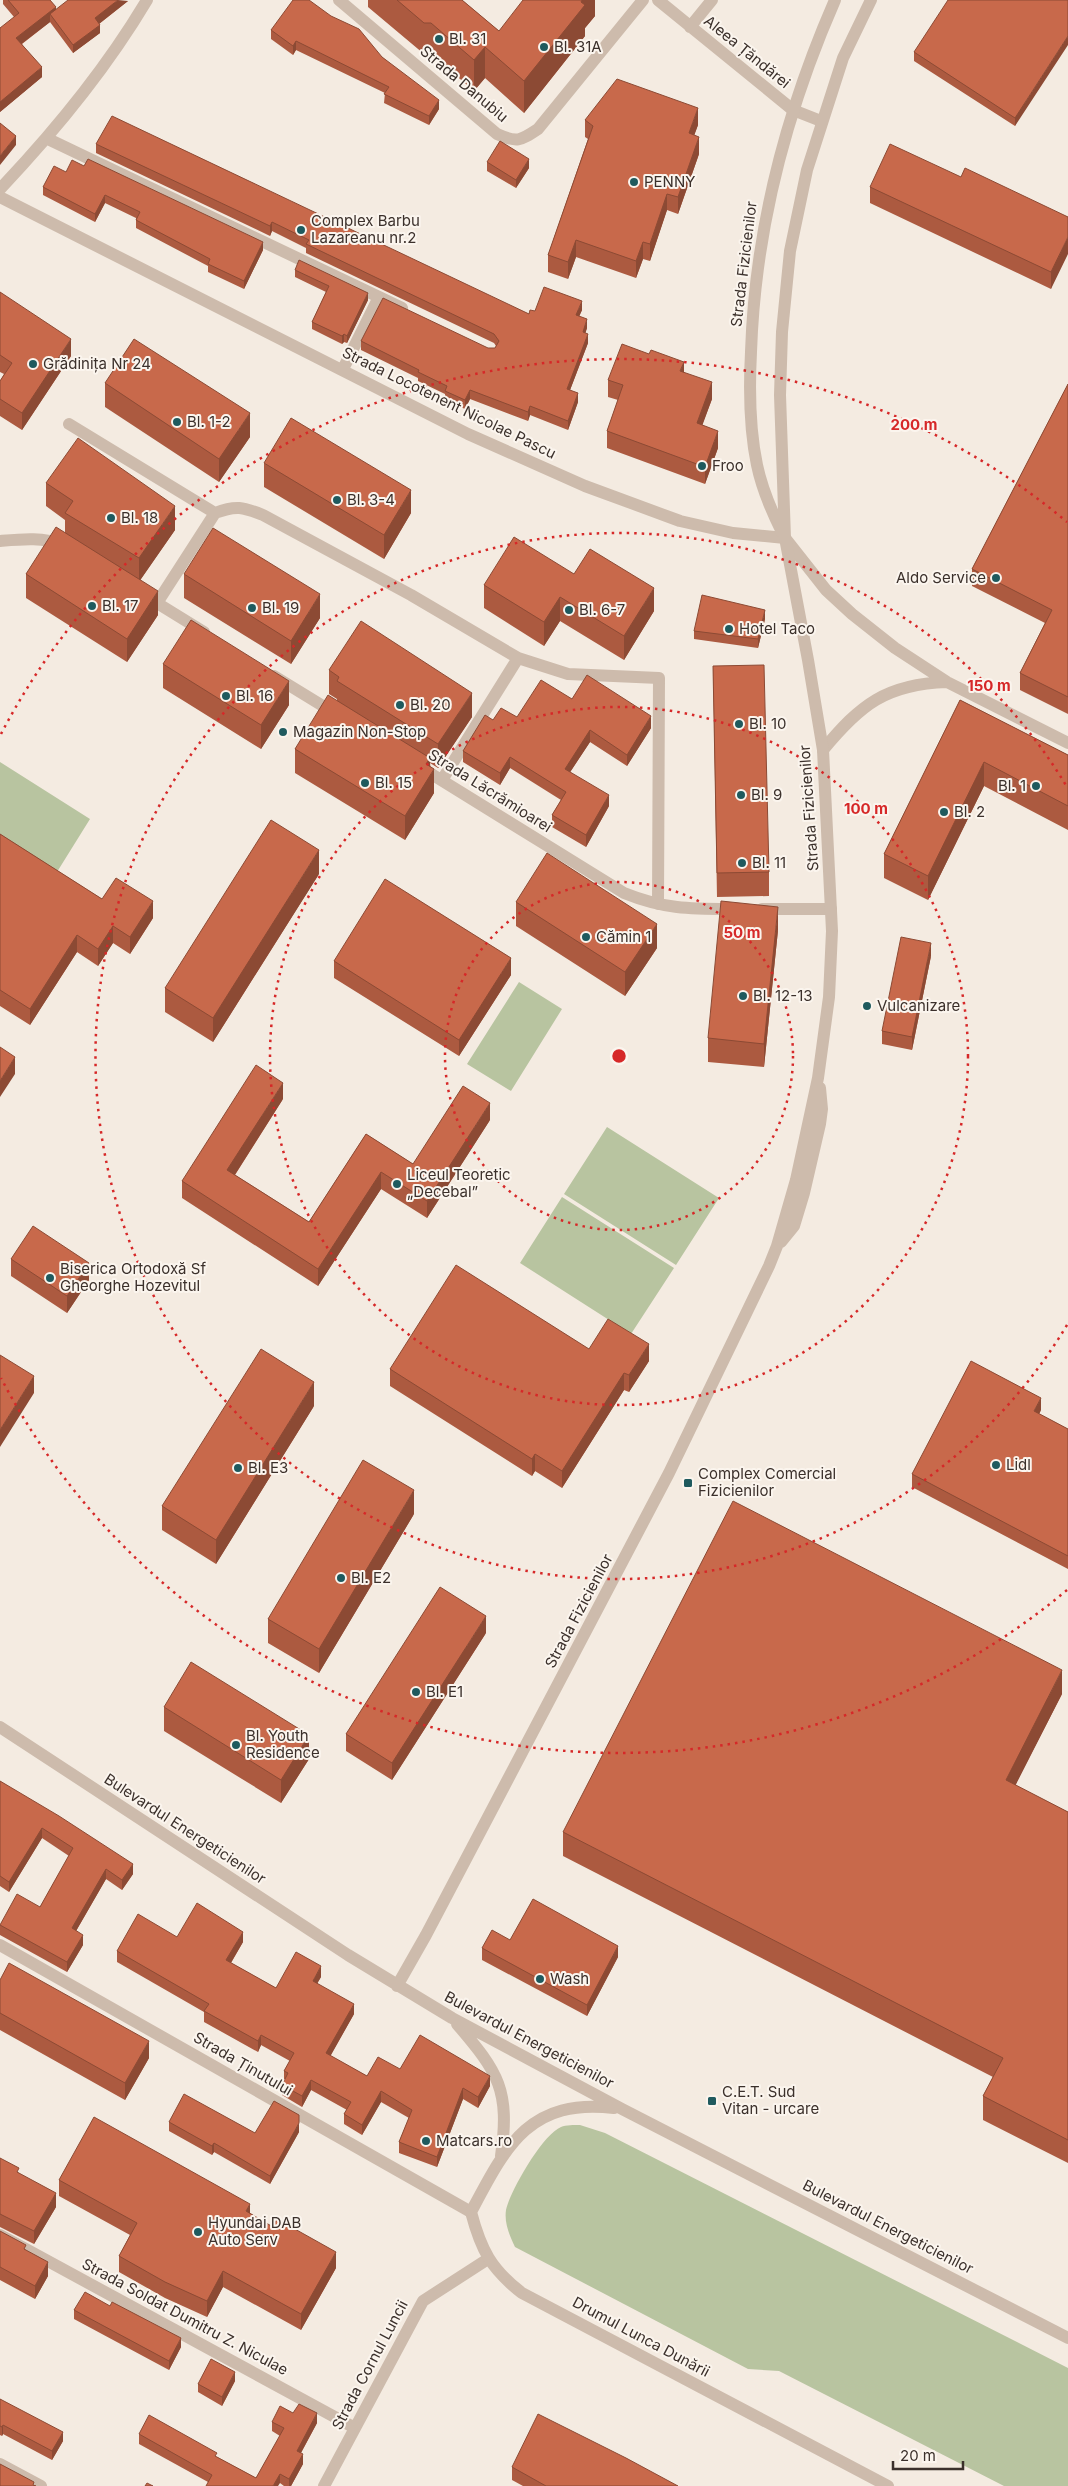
<svg xmlns="http://www.w3.org/2000/svg" width="1068" height="2486" font-family="Inter,sans-serif">
  <rect width="100%" height="100%" fill="#f4ebe1"/>
  <!-- green -->
  <path fill="#b8c4a0" d="M0,762L90,819L57,872L0,837Z
    M519,982L562,1009L511,1091L467,1064Z
    M607,1127L719,1198L676,1265L564,1194Z
    M562,1197L674,1268L631,1334L520,1263Z
    M580,2125L605,2133L1068,2368V2486H1004L779,2371L748,2369L515,2247C510,2236 504,2224 506,2210C510,2191 543,2134 561,2127C566,2125 574,2125 580,2125Z"/>
  <g fill="none" stroke-linecap="round" stroke-linejoin="round">
    <!-- minor -->
    <path stroke="#cdbbac" stroke-width="12" d="M339,0L497,134C517,143 520,141 538,129L643,0
      M658,0L793,110L821,121
      M690,27L712,0
      M48,139L402,308
      M0,189C55,131 106,69 147,0
      M0,197L468,434L585,486L680,521L733,533L785,538L826,590L852,614L895,648L947,682L1068,743
      M343,369L379,297
      M69,424L215,513C236,505 243,507 263,515L411,595L518,658L568,674L659,678L658,904
      M0,541C23,539 42,537 64,545
      M144,595L204,632
      M157,603L215,513
      M274,676L336,714
      M823,750C860,705 886,684 947,682
      M420,767L624,893C666,910 693,909 737,909
      M442,780L518,658
      M762,909H831
      M0,1945L471,2212
      M0,2235L355,2428
      M0,2464L41,2486
      M324,2486L423,2301L488,2259"/>
    <!-- tertiary -->
    <path stroke="#cdbbac" stroke-width="12" d="M782,532C771,510 762,489 757,465C749,427 749,390 751,352C755,229 786,112 835,0
      M781,1242L794,1226L804,1193L820,1124L822,1109L820,1088
      M0,1727L348,1955L452,2018L622,2109L1068,2338
      M397,1986L426,1935L669,1473L769,1266L777,1246L796,1180L818,1078L829,997L832,931L823,750L808,660L785,538L780,395L782,332L790,251L807,170L843,58L871,0
      M457,2024C499,2073 510,2090 501,2156
      M614,2108C529,2098 506,2146 471,2212C481,2250 491,2269 522,2293L888,2486"/>
  </g>
  <!-- wall -->
  <path fill="#ac5a40" d="M3,0H50L56,10L128,1L99,24L100,33L73,53L50,22L22,44L42,77L0,112L14,17L3,4Z
    M368,0H462L499,31L595,0V16L585,28V36L524,113L485,78L474,91L431,54H424L368,7Z
    M1068,0L1015,126L914,61V52Z
    M271,30L382,57L439,109L429,125L384,103L385,93L296,50L293,55L271,39Z
    M585,120L698,125L694,135L699,154L678,214L667,210L650,261L643,259L636,278L576,257L568,279L548,272V255L588,139L585,137Z
    M96,144L529,314L535,311L582,310L579,316L587,328L585,333L588,343L570,390L578,402L568,430L530,415L528,421L470,399L465,409L445,400V394L418,381V378L361,350V341L488,348H495L496,346L494,343L306,253V248L272,231L270,236L96,153Z
    M487,162L529,168L516,188L487,171Z
    M84,166L263,250L244,289L208,272V266L136,228V218L105,203L95,222L43,195V187L66,172Z
    M961,177L1068,217L1051,289L870,203V187Z
    M295,270L368,300L347,343L344,342L342,344L312,329V322L326,292L295,277Z
    M0,292L71,356L22,430L0,416V381L4,374L0,372Z
    M684,372L712,399L702,425L718,448L705,484L607,448V431L618,400L608,397V380Z
    M105,383L250,437L219,482L105,407Z
    M1068,384V714L1020,690V673L1045,623L972,586V569Z
    M264,463L411,513L384,559L264,487Z
    M46,483L175,530L140,580L158,615L127,662L26,598V574L65,533V520L46,506Z
    M184,574L320,618L291,664L184,598Z
    M574,574L654,611L624,660L560,621L544,646L484,608V585Z
    M765,619L758,648L694,639V631Z
    M163,664L289,705L261,749L163,688Z
    M713,666L769,872V896L717,897Z
    M329,670L472,717L438,768L430,763L434,793L405,840L295,773V749L337,700V699L329,694Z
    M572,699L651,728L627,766L590,742L570,772L609,806L586,847L552,827V815L561,800L510,768L500,785L463,762V751L493,720L517,717Z
    M960,700L1068,755V830L984,786L928,900L884,878V854Z
    M0,834L102,899L153,918L130,954L113,943L98,966L77,952L30,1025L0,1006Z
    M319,874L213,1042L165,1012V988Z
    M516,902L657,948L625,996L516,926Z
    M778,930L764,1067L708,1062V1038Z
    M931,956L912,1050L882,1044V1031Z
    M334,961L511,975L459,1056L334,978Z
    M283,1099L235,1175L309,1222L366,1134L413,1164L490,1120L427,1218L381,1189L318,1286L182,1198V1181Z
    M11,1259L89,1280L67,1313L11,1276Z
    M589,1349L649,1361L629,1392L624,1390L562,1488L535,1471L532,1476L390,1386V1369Z
    M314,1406L216,1564L162,1530V1506Z
    M1041,1410L1039,1414L1068,1429V1569L912,1487V1474Z
    M414,1514L319,1673L268,1643V1619Z
    M486,1633L392,1780L346,1751V1734Z
    M1062,1694L1015,1785L1068,1812V2163L983,2120V2096L993,2077L563,1856V1832Z
    M164,1707L309,1759L281,1803L164,1731Z
    M0,1781L133,1874L122,1890L106,1879L76,1931L83,1945L67,1972L0,1935V1925L40,1907L69,1856L42,1838L9,1892L0,1886Z
    M177,1937L243,1942L231,1963L276,1988L321,1977L317,1983L354,2014L330,2056L367,2076L400,2069L490,2086L478,2108L463,2099L437,2167L399,2153V2142L409,2118L381,2102L362,2135L344,2124V2114L347,2110L311,2090L302,2107L282,2095V2085L284,2080V2071L290,2061L261,2045L258,2052L204,2022V2012L117,1962V1951Z
    M482,1948L618,1957L587,2016L482,1960Z
    M0,1980L149,2058L125,2100L0,2030Z
    M169,2122L255,2133L299,2132L270,2184L214,2152L212,2155L169,2131Z
    M0,2158L19,2173L56,2207L34,2244L0,2227Z
    M59,2180L250,2213L336,2268L301,2330L223,2287L207,2317L165,2298L119,2272V2256L130,2235L59,2196Z
    M0,2231L26,2250L48,2276L35,2299L0,2280Z
    M110,2306L181,2347L169,2370L74,2319V2310Z
    M235,2381L222,2406L198,2392V2384Z
    M0,2399L63,2441L52,2460L3,2434L2,2436L0,2435Z
    M293,2413L317,2423L301,2453L303,2464L291,2486H284L280,2483L208,2482L139,2444V2434L217,2457L256,2478L280,2436L272,2431V2422Z
    M512,2467L678,2486H523L512,2480Z"/>
  <!-- shaded-wall -->
  <path fill="#8c4a34" d="M118,0L128,1L95,27V18Z
    M582,0H595V16L585,28V36L524,113V81Z
    M56,7V17L50,14V22L16,48V38Z
    M100,25V33L73,53V45Z
    M1068,36V45L1015,126V118Z
    M296,41V50L293,55V46Z
    M485,47V78L474,91V60Z
    M42,67V77L0,112V102Z
    M439,100V109L429,125V116Z
    M698,108V125L689,150V133Z
    M16,136V145L0,165V156Z
    M699,137V154L678,214V197Z
    M529,159V168L516,188V180Z
    M667,194V210L650,261V244Z
    M105,195V203L95,222V214Z
    M272,222V231L270,236V226Z
    M1068,237V254L1051,289V272Z
    M576,240V257L568,279V262Z
    M263,242V250L244,289V281Z
    M643,242V259L636,278V261Z
    M368,293V300L347,343V336Z
    M582,301V310L576,324V315Z
    M587,319V328L583,341V332Z
    M344,334V342L342,344V336Z
    M588,334V343L567,398V389Z
    M71,339V356L22,430V413Z
    M684,362V379L680,371Z
    M712,382V399L697,440V423Z
    M470,390V399L465,409V400Z
    M578,393V402L568,430V421Z
    M530,406V415L528,421V412Z
    M250,413V437L219,482V459Z
    M718,431V448L705,484V467Z
    M411,490V513L384,559V535Z
    M175,506V530L139,582V558Z
    M654,588V611L624,660V636Z
    M158,591V615L127,662V639Z
    M320,594V618L291,664V641Z
    M560,597V621L544,646V622Z
    M765,610V619L758,648V639Z
    M289,681V705L261,749V725Z
    M472,693V717L438,768V744Z
    M651,716V728L627,766V755Z
    M590,730V742L565,780V769Z
    M510,757V768L500,785V773Z
    M430,758V776L434,769V793L405,840V816L426,764Z
    M984,762V786L928,900V876Z
    M609,795V806L586,847V835Z
    M319,850V874L213,1042V1018Z
    M153,901V918L130,954V937Z
    M778,907V930L764,1067V1044Z
    M657,924V948L625,996V972Z
    M113,926V943L98,966V949Z
    M77,935V952L30,1025V1009Z
    M931,943V956L912,1050V1037Z
    M511,958V975L459,1056V1040Z
    M15,1057V1074L0,1097V1081Z
    M283,1083V1099L227,1187V1170Z
    M490,1103V1120L427,1218V1201Z
    M381,1172V1189L318,1286V1269Z
    M89,1263V1280L67,1313V1296Z
    M649,1344V1361L629,1392V1375Z
    M624,1373V1390L562,1488V1471Z
    M34,1376V1393L0,1447V1430Z
    M314,1382V1406L216,1564V1540Z
    M1041,1398V1410L1034,1424V1411Z
    M535,1454V1471L532,1476V1459Z
    M414,1490V1514L319,1673V1649Z
    M486,1616V1633L392,1780V1763Z
    M1062,1670V1694L1006,1804V1780Z
    M309,1735V1759L281,1803V1780Z
    M42,1828V1838L9,1892V1882Z
    M133,1864V1874L122,1890V1880Z
    M106,1869V1879L72,1938V1928Z
    M243,1932V1942L226,1971V1960Z
    M83,1935V1945L67,1972V1962Z
    M618,1946V1957L587,2016V2005Z
    M321,1966V1977L313,1991V1981Z
    M354,2004V2014L326,2064V2053Z
    M261,2035V2045L258,2052V2041Z
    M149,2041V2058L125,2100V2083Z
    M490,2076V2086L478,2108V2097Z
    M311,2080V2090L302,2107V2096Z
    M463,2088V2099L437,2167V2157Z
    M381,2091V2102L362,2135V2125Z
    M299,2123V2132L270,2184V2176Z
    M214,2143V2152L212,2155V2146Z
    M56,2193V2207L34,2244V2231Z
    M250,2204V2220L246,2211Z
    M336,2252V2268L301,2330V2314Z
    M48,2262V2276L35,2299V2286Z
    M223,2271V2287L207,2317V2301Z
    M181,2338V2347L169,2370V2361Z
    M235,2372V2381L222,2406V2397Z
    M317,2413V2423L297,2460V2451Z
    M3,2425V2434L2,2436V2427Z
    M63,2432V2441L52,2460V2451Z
    M303,2454V2464L291,2486H289V2479Z
    M280,2474V2483L278,2486H273Z"/>
  <!-- building -->
  <path fill="#c8694b" stroke="#8c4a34" d="M8,0H50L56,7L16,38L42,67L0,102V28L19,13Z
    M68,0H118L95,18L100,25L73,45L50,14Z
    M293,0H309L331,16L359,29L382,57L439,100L429,116L384,94L389,87L296,41L293,46L271,30Z
    M397,0H462L499,31L523,0H582L581,2L585,5L524,81L485,47L474,60L431,23H424Z
    M948,0H1068V36L1015,118L914,52Z
    M617,79L698,108L689,133L699,137L678,197L667,194L650,244L643,242L636,261L576,240L568,262L548,255L593,126L585,120Z
    M112,116L529,314L530,310L535,311L544,287L582,301L576,315L587,319L583,332L588,334L567,389L578,393L568,421L530,406L528,412L470,390L465,400L445,391L447,386L418,372L419,370L361,341L383,298L488,348H495L499,341L494,334L306,244L309,240L272,222L270,226L96,144Z
    M0,123L16,136L0,156Z
    M500,141L529,159L516,180L487,162Z
    M890,144L961,177L965,168L1068,217V237L1051,272L870,187Z
    M88,159L263,242L244,281L208,264L210,259L136,220L140,212L105,195L95,214L43,187L54,166L66,172L72,160L84,166Z
    M299,260L368,293L347,336L344,334L342,336L312,322L329,286L295,270Z
    M0,292L71,339L22,413L0,399V381L12,363L0,355Z
    M134,339L250,413L219,459L105,383Z
    M622,344L649,354L651,350L684,362L680,371L712,382L697,423L718,431L705,467L607,431L623,385L608,380Z
    M1068,384V697L1020,673L1052,610L972,569Z
    M291,418L411,490L384,535L264,463Z
    M78,438L175,506L139,558L65,513L73,501L46,483Z
    M56,527L158,591L127,639L26,574Z
    M213,528L320,594L291,641L184,574Z
    M514,537L574,574L590,549L654,588L624,636L560,597L544,622L484,585Z
    M702,595L765,610L758,639L694,631Z
    M191,620L289,681L261,725L163,664Z
    M361,621L472,693L438,744L337,681L339,677L329,670Z
    M764,665L769,872L717,873L713,666Z
    M587,675L651,716L627,755L590,730L565,769L609,795L586,835L552,815L566,792L510,757L500,773L463,751L485,715L493,720L501,708L517,717L541,680L572,699Z
    M328,695L430,758L426,764L434,769L405,816L295,749Z
    M960,700L1068,755V806L984,762L928,876L884,854Z
    M271,820L319,850L213,1018L165,988Z
    M0,834L102,899L116,878L153,901L130,937L113,926L98,949L77,935L30,1009L0,990Z
    M547,853L657,924L625,972L516,902Z
    M385,879L511,958L459,1040L334,961Z
    M721,901L778,907L764,1044L708,1038Z
    M901,937L931,943L912,1037L882,1031Z
    M0,1047L15,1057L0,1081Z
    M256,1065L283,1083L227,1170L309,1222L366,1134L413,1164L463,1086L490,1103L427,1201L381,1172L318,1269L182,1181Z
    M33,1226L89,1263L67,1296L11,1259Z
    M456,1265L589,1349L608,1319L649,1344L629,1375L624,1373L562,1471L535,1454L532,1459L390,1369Z
    M261,1349L314,1382L216,1540L162,1506Z
    M0,1355L34,1376L0,1430Z
    M971,1361L1041,1398L1034,1411L1068,1429V1556L912,1474Z
    M363,1460L414,1490L319,1649L268,1619Z
    M733,1501L1062,1670L1006,1780L1068,1812V2140L983,2096L1003,2058L563,1832Z
    M440,1587L486,1616L392,1763L346,1734Z
    M191,1662L309,1735L281,1780L164,1707Z
    M0,1781L59,1816L133,1864L122,1880L106,1869L72,1928L83,1935L67,1962L0,1925L17,1894L40,1907L73,1848L42,1828L9,1882L0,1876Z
    M533,1899L618,1946L587,2005L482,1948L492,1930L510,1940Z
    M197,1903L243,1932L226,1960L276,1988L296,1952L321,1966L313,1981L354,2004L326,2053L367,2076L378,2057L400,2069L420,2035L490,2076L478,2097L463,2088L437,2157L399,2142L412,2110L381,2091L362,2125L344,2114L351,2102L311,2080L302,2096L282,2085L288,2073L284,2071L294,2053L261,2035L258,2041L204,2011L209,2004L117,1951L138,1914L177,1937Z
    M9,1963L149,2041L125,2083L0,2013V1980Z
    M184,2094L255,2133L274,2101L299,2115V2123L270,2176L214,2143L212,2146L169,2122Z
    M94,2117L250,2204L246,2211L273,2227L277,2219L336,2252L301,2314L223,2271L207,2301L165,2282L119,2256L137,2223L59,2180Z
    M0,2158L19,2168L17,2172L56,2193L34,2231L0,2214Z
    M0,2231L26,2245L24,2249L48,2262L35,2286L0,2267Z
    M85,2292L110,2306L112,2302L181,2338L169,2361L74,2310Z
    M211,2359L235,2372L222,2397L198,2384Z
    M0,2399L63,2432L52,2451L3,2425L2,2427L0,2426Z
    M299,2404L317,2413L297,2451L303,2454L289,2479L280,2474L273,2486H206L212,2475L139,2434L149,2415L217,2453L215,2456L256,2478L284,2428L272,2422L280,2406L293,2413Z
    M538,2414L626,2458L678,2486H546L512,2467Z
    M0,2464L34,2482L33,2485L36,2486H0Z
    M147,2483L153,2486H145Z"/>
  <!-- distance rings -->
  <g fill="none" stroke="#d62828" stroke-width="2.5" stroke-dasharray="2.5 5">
    <circle cx="619" cy="1056" r="174"/>
    <circle cx="619" cy="1056" r="349"/>
    <path d="M1067 1325A523 523 0 1 1 1067 787"/>
    <path d="M1067 1590A697 697 0 0 1 1 1378M1 734A697 697 0 0 1 1067 522"/>
  </g>
  <!-- markers -->
  <g fill="#1f5a5e" stroke="#fbf5ee" stroke-width="2">
    <circle cx="439" cy="39" r="5"/>
    <circle cx="544" cy="47" r="5"/>
    <circle cx="634" cy="182" r="5"/>
    <circle cx="301" cy="230" r="5"/>
    <circle cx="33" cy="364" r="5"/>
    <circle cx="177" cy="422" r="5"/>
    <circle cx="702" cy="466" r="5"/>
    <circle cx="337" cy="500" r="5"/>
    <circle cx="111" cy="518" r="5"/>
    <circle cx="996" cy="578" r="5"/>
    <circle cx="92" cy="606" r="5"/>
    <circle cx="252" cy="608" r="5"/>
    <circle cx="569" cy="610" r="5"/>
    <circle cx="729" cy="629" r="5"/>
    <circle cx="226" cy="696" r="5"/>
    <circle cx="400" cy="705" r="5"/>
    <circle cx="739" cy="724" r="5"/>
    <circle cx="283" cy="732" r="5"/>
    <circle cx="365" cy="783" r="5"/>
    <circle cx="1036" cy="786" r="5"/>
    <circle cx="741" cy="795" r="5"/>
    <circle cx="944" cy="812" r="5"/>
    <circle cx="742" cy="863" r="5"/>
    <circle cx="586" cy="937" r="5"/>
    <circle cx="743" cy="996" r="5"/>
    <circle cx="867" cy="1006" r="5"/>
    <circle cx="397" cy="1184" r="5"/>
    <circle cx="50" cy="1278" r="5"/>
    <circle cx="996" cy="1465" r="5"/>
    <circle cx="238" cy="1468" r="5"/>
    <rect x="683" y="1478" width="10" height="10" rx="2.5"/>
    <circle cx="341" cy="1578" r="5"/>
    <circle cx="416" cy="1692" r="5"/>
    <circle cx="236" cy="1745" r="5"/>
    <circle cx="540" cy="1979" r="5"/>
    <rect x="707" y="2096" width="10" height="10" rx="2.5"/>
    <circle cx="426" cy="2141" r="5"/>
    <circle cx="198" cy="2232" r="5"/>
  </g>
  <g text-anchor="middle" stroke-width="4" stroke-linejoin="round" paint-order="stroke">
    <!-- poi labels -->
    <g font-size="15" fill="#3b302b" stroke="#fbf5ee" text-anchor="start">
      <text x="449" y="44">Bl. 31</text>
      <text x="554" y="52">Bl. 31A</text>
      <text x="644" y="187">PENNY</text>
      <text x="311" y="226">Complex Barbu<tspan x="311" dy="17">Lazareanu nr.2</tspan></text>
      <text x="43" y="369">Grădinița Nr 24</text>
      <text x="187" y="427">Bl. 1-2</text>
      <text x="712" y="471">Froo</text>
      <text x="347" y="505">Bl. 3-4</text>
      <text x="121" y="523">Bl. 18</text>
      <text x="986" y="583" text-anchor="end">Aldo Service</text>
      <text x="102" y="611">Bl. 17</text>
      <text x="262" y="613">Bl. 19</text>
      <text x="579" y="615">Bl. 6-7</text>
      <text x="739" y="634">Hotel Taco</text>
      <text x="236" y="701">Bl. 16</text>
      <text x="410" y="710">Bl. 20</text>
      <text x="749" y="729">Bl. 10</text>
      <text x="293" y="737">Magazin Non-Stop</text>
      <text x="375" y="788">Bl. 15</text>
      <text x="1026" y="791" text-anchor="end">Bl. 1</text>
      <text x="751" y="800">Bl. 9</text>
      <text x="954" y="817">Bl. 2</text>
      <text x="752" y="868">Bl. 11</text>
      <text x="596" y="942">Cămin 1</text>
      <text x="753" y="1001">Bl. 12-13</text>
      <text x="877" y="1011">Vulcanizare</text>
      <text x="407" y="1180">Liceul Teoretic<tspan x="407" dy="17">„Decebal”</tspan></text>
      <text x="60" y="1274">Biserica Ortodoxă Sf<tspan x="60" dy="17">Gheorghe Hozevitul</tspan></text>
      <text x="1006" y="1470">Lidl</text>
      <text x="248" y="1473">Bl. E3</text>
      <text x="698" y="1479">Complex Comercial<tspan x="698" dy="17">Fizicienilor</tspan></text>
      <text x="351" y="1583">Bl. E2</text>
      <text x="426" y="1697">Bl. E1</text>
      <text x="246" y="1741">Bl. Youth<tspan x="246" dy="17">Residence</tspan></text>
      <text x="550" y="1984">Wash</text>
      <text x="722" y="2097">C.E.T. Sud<tspan x="722" dy="17">Vitan - urcare</tspan></text>
      <text x="436" y="2146">Matcars.ro</text>
      <text x="208" y="2228">Hyundai DAB<tspan x="208" dy="17">Auto Serv</tspan></text>
    </g>
    <!-- street labels -->
    <g font-size="15" fill="#3b302b" stroke="#fbf5ee">
      <text transform="translate(747 52) rotate(39)" y="5">Aleea Țăndărei</text>
      <text transform="translate(464 84) rotate(40)" y="5">Strada Danubiu</text>
      <text transform="translate(744 264) rotate(-83)" y="5">Strada Fizicienilor</text>
      <text transform="translate(449 403) rotate(26)" y="5">Strada Locotenent Nicolae Pascu</text>
      <text transform="translate(490 791) rotate(32)" y="5">Strada Lăcrămioarei</text>
      <text transform="translate(809 808) rotate(-94)" y="5">Strada Fizicienilor</text>
      <text transform="translate(579 1611) rotate(-62)" y="5">Strada Fizicienilor</text>
      <text transform="translate(185 1829) rotate(33)" y="5">Bulevardul Energeticienilor</text>
      <text transform="translate(529 2040) rotate(28)" y="5">Bulevardul Energeticienilor</text>
      <text transform="translate(243 2064) rotate(30)" y="5">Strada Ținutului</text>
      <text transform="translate(888 2227) rotate(27)" y="5">Bulevardul Energeticienilor</text>
      <text transform="translate(185 2317) rotate(28)" y="5">Strada Soldat Dumitru Z. Niculae</text>
      <text transform="translate(641 2337) rotate(28)" y="5">Drumul Lunca Dunării</text>
      <text transform="translate(370 2365) rotate(-62)" y="5">Strada Cornul Luncii</text>
    </g>
  </g>
  <circle cx="619" cy="1056" r="8" fill="#d62828" stroke="#fbf5ee" stroke-width="2.5"/>
  <g font-size="15" text-anchor="middle" font-weight="bold" fill="#d62828" stroke="#fbf5ee" stroke-width="4" stroke-linejoin="round" paint-order="stroke">
    <text x="914" y="430">200 m</text>
    <text x="989" y="691">150 m</text>
    <text x="866" y="814">100 m</text>
    <text x="742" y="938">50 m</text>
  </g>
  <!-- scale -->
  <path d="M893 2461v8h70v-8" fill="none" stroke="#3b302b" stroke-width="2.5"/>
  <text x="900" y="2461" font-size="15" fill="#3b302b" stroke="#fbf5ee" stroke-width="4" paint-order="stroke">20 m</text>
</svg>
